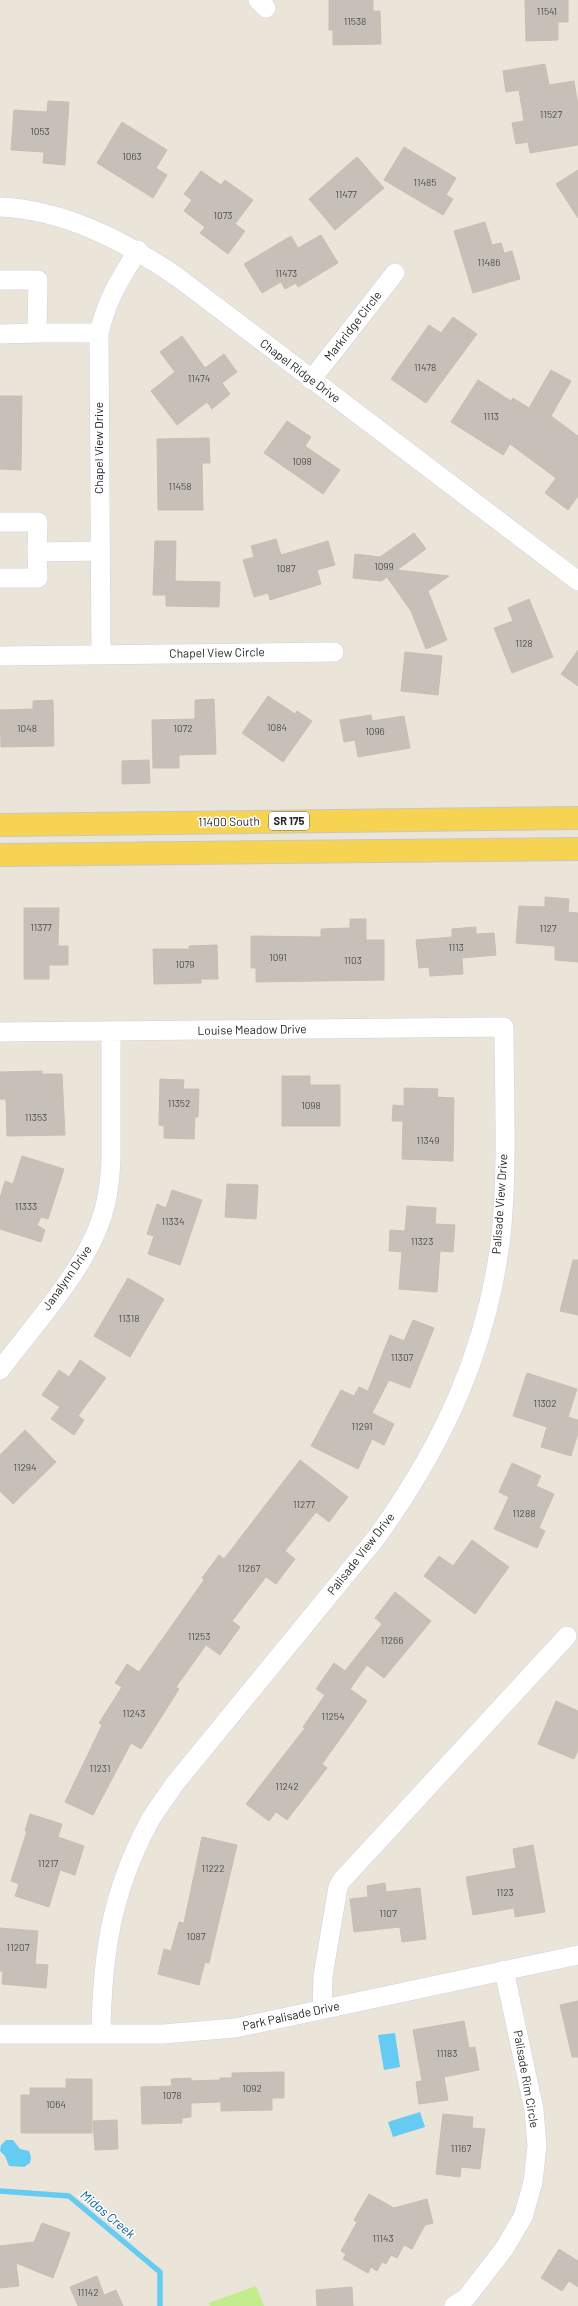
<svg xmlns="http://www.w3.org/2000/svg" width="578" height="2306" font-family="Barlow,sans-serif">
  <rect width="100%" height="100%" fill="#ebe4d8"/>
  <!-- pitch -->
  <path fill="#c2ed8c" d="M256,2286L264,2306H210L209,2303Z"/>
  <!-- water -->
  <path fill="#65cbf3" d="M395,2033L400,2067L384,2070L378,2035Z
    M420,2112L425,2127L393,2137L388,2122Z
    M6,2140H13L20,2149L29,2151L31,2157L30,2163L24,2167L9,2166L5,2156L0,2151L1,2145Z"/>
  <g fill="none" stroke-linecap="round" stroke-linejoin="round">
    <!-- stream -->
    <path stroke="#65cbf3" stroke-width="5.5" d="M0,2191L69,2196L160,2272V2306"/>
  </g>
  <!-- building -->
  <path fill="#c6c0b8" stroke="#c6c0b2" d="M329,0H373V11H380L381,44L333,45V30H329Z
    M525,0H568V22H558V40L526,41Z
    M545,64L549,85L574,81L578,106V145L530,153L528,142L516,144L512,123L524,121L519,90L506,92L503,71Z
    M48,101L69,102L65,165L43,163L44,152L11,150L14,110L47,112Z
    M122,122L167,150L156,168L167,175L153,198L97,163Z
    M404,147L456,178L446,195L453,199L443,215L384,180Z
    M357,157L384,188L335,230L309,199Z
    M578,170V218L556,184Z
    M201,171L221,185L225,180L253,200L235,224L245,231L228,254L200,233L205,227L184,211L192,200L184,194Z
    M485,222L492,245L501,243L504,253L512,251L520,279L473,293L454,231Z
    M321,235L338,263L298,287L296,283L285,289L281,282L262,293L244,264L291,236L298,248Z
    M453,317L477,334L426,403L391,379L429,325L441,333Z
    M182,336L205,368L224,354L237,372L222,383L230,394L212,409L207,402L177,425L151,391L175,372L160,352Z
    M551,370L571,381L551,416L578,436V496L568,510L545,493L556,478L510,444L503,455L451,422L478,380L511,401L513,398L529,408Z
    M0,396H22L21,470L0,469Z
    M287,421L311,437L305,446L340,470L323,494L264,453Z
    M209,438L210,463H202L203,510H158L157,439Z
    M414,533L426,549L397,570L449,576L428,591L447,640L426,649L411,611L387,577L381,581L353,578L355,554L380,557Z
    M276,539L281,555L328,541L335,565L317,570L321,584L270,600L268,593L254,597L243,560L254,557L251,546Z
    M155,541H176L175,581L220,582L219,607L166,606V595H153Z
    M529,599L553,657L512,673L494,628L513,621L508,608Z
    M578,650V686L561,674Z
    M405,652L442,656L438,695L401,691Z
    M268,696L295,714L297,711L312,721L283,762L242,733Z
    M214,699L216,754L179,755V768H153L152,720L195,719V700Z
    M53,700L54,746L1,747L0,710L33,709V701Z
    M371,715L372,721L404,716L410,748L358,757L355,740L344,742L340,720Z
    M149,760L150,783L122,784V761Z
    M545,897L569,899L568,912L578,913V962L555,960V946L516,943L519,906L545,907Z
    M24,908H59L58,946H68V965H49V979H24Z
    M350,919H366V940H384V980L256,982V968H251V936L321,937V929L350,928Z
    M476,927V934L494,933L496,955L462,958L463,974L430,976L429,967L419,968L416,940L452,937V929Z
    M217,945L218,979H201V983L154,984L153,949H189V946Z
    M42,1071V1074H62L65,1135L7,1136L6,1099H0V1072Z
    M282,1076H310V1085H340V1126H282Z
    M160,1079L184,1080L183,1089H199L198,1117H195L194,1139L164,1138V1126L159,1125Z
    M404,1088L438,1089L437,1097L454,1098L453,1161L402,1159L403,1121H392L393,1105L404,1106Z
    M22,1156L64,1169L48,1219L41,1217L37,1225L45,1230L41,1242L0,1229V1198L5,1181L13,1184Z
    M227,1184L258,1185L256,1219L225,1217Z
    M172,1190L202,1200L180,1265L148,1254L154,1236L147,1234L157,1204L166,1208Z
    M407,1206L436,1208L435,1224L455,1225L453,1252L440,1251L437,1292L399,1289L402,1252L389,1251L390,1230L405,1231Z
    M573,1260H578V1315L560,1311Z
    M128,1278L164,1299L130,1357L94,1336Z
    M413,1320L434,1328L410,1388L389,1380L372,1413L394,1424L384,1445L372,1439L358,1469L311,1446L341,1390L354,1396L359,1387L368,1391L390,1335L404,1341Z
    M80,1360L106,1378L78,1416L84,1420L74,1435L51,1419L60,1407L42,1395L59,1370L69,1377Z
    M527,1373L577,1389L568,1417L578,1420V1433L571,1456L541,1447L547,1427L513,1416Z
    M25,1430L56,1462L13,1504L0,1491V1455Z
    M300,1460L348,1497L329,1522L316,1512L285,1551L295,1559L276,1584L266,1577L232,1621L240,1627L220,1655L206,1645L176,1687L179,1689L141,1749L131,1743L93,1815L65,1802L102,1725L99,1723L122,1687L115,1683L127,1664L139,1672L204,1580L202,1578L219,1555L224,1559Z
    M512,1463L541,1476L536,1486L554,1494L539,1528L545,1531L537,1548L494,1529L509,1497L499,1492Z
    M472,1540L509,1567L475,1614L424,1576L439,1556L453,1566Z
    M395,1592L431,1621L384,1678L367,1665L350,1689L367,1701L322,1764L327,1768L287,1820L276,1812L269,1821L246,1804L305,1728L303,1727L325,1695L316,1689L334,1663L345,1671L382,1624L375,1618Z
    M556,1701L578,1711V1750L574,1759L538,1744Z
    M30,1814L62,1824L58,1837L84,1846L75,1875L60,1870L49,1907L15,1896L19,1884L11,1881L27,1831H25Z
    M202,1837L237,1845L209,1963L205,1962L199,1985L158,1974L164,1949L171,1951L179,1922L184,1923Z
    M533,1845L545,1912L515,1917L514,1908L473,1915L466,1877L516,1868L513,1849Z
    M385,1883L386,1892L420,1888L426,1939L402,1942L400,1927L354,1932L350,1899L368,1897L367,1886Z
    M0,1928L38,1931L35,1964L48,1965L46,1988L2,1984L3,1971H0Z
    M578,2001V2057H572L560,2005Z
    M464,2021L469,2048L475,2047L479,2070L444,2077L448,2100L419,2104L416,2082L422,2081L413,2030Z
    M284,2072V2098H272V2110L221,2111V2102L191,2103V2117L182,2118V2123L142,2124L141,2087L172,2086L171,2079L191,2078V2081L220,2080V2078H232V2073Z
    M66,2079H92V2133H21V2095H30V2088H66Z
    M443,2114L473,2117L472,2128L485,2129L480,2169L461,2167L460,2177L436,2174Z
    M117,2120L118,2149L95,2150L93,2121Z
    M369,2194L394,2208L427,2199L433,2223L425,2225L412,2249L404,2245L397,2258L391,2255L386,2264L382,2262L377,2271L371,2267L368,2273L343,2259L346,2254L341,2251L357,2222L354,2220Z
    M42,2223L70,2233L53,2278L16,2263L19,2286L0,2288V2246L34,2242Z
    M559,2249L578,2261V2287L569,2281L562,2291L541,2278Z
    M97,2276L104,2295L116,2290L123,2306H78L70,2287Z
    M352,2287L353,2306H317L316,2290Z"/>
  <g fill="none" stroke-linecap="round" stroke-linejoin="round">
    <!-- minor casing -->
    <g stroke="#ced1e2" stroke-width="20">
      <path id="minor" d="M258,0L266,8
        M0,207C65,210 124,241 176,276L578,581
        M0,280H38L37,333H99
        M0,334L37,333
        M311,380L395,273
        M0,522H38L37,552L100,551
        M0,578H38L37,552
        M101,655L99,333C107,299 120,279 138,250
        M0,656L334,652
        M0,1032L504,1027C504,1096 508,1167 501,1236C487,1351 443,1445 376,1538L173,1786C165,1799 155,1811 148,1824C111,1894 102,1956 101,2034
        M0,1370C32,1327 83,1272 100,1222C108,1202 110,1181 111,1159V1031
        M322,2009L323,1976L338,1887L342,1880L567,1636
        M0,2034H163L235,2028L578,1955
        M454,2306L466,2298L504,2249L523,2217L533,2182L537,2146L534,2110L504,1970"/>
    </g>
    <!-- major casing -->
    <g stroke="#c7c7c7" stroke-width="24">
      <path id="major" d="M0,825L578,818
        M0,855L578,849"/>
    </g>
    <!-- minor -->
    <use href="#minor" stroke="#fff" stroke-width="19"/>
    <!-- major -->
    <use href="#major" stroke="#f6d452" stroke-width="22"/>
  </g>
  <g text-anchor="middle" stroke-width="3" stroke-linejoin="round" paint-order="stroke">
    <!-- number labels -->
    <g font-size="10" fill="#504e4c">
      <text x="547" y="15">11541</text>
      <text x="355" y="25">11538</text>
      <text x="551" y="118">11527</text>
      <text x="40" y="135">1053</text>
      <text x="132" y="160">1063</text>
      <text x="425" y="186">11485</text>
      <text x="346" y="198">11477</text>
      <text x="223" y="219">1073</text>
      <text x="489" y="266">11486</text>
      <text x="286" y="277">11473</text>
      <text x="425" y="371">11478</text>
      <text x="199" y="382">11474</text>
      <text x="491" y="420">1113</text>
      <text x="302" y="465">1098</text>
      <text x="180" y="490">11458</text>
      <text x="384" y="570">1099</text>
      <text x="286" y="572">1087</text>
      <text x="524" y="647">1128</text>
      <text x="277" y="731">1084</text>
      <text x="27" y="732">1048</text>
      <text x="183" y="732">1072</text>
      <text x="375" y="735">1096</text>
      <text x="41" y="931">11377</text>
      <text x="548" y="932">1127</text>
      <text x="456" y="951">1113</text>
      <text x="278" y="961">1091</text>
      <text x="353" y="964">1103</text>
      <text x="185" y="968">1079</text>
      <text x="179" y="1107">11352</text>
      <text x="311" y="1109">1098</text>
      <text x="36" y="1121">11353</text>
      <text x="428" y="1144">11349</text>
      <text x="26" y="1210">11333</text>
      <text x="173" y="1225">11334</text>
      <text x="422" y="1245">11323</text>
      <text x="129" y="1322">11318</text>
      <text x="402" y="1361">11307</text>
      <text x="545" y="1407">11302</text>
      <text x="362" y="1430">11291</text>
      <text x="25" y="1471">11294</text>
      <text x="304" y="1508">11277</text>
      <text x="524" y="1517">11288</text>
      <text x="249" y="1572">11267</text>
      <text x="199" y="1640">11253</text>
      <text x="392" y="1644">11266</text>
      <text x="134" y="1717">11243</text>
      <text x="333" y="1720">11254</text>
      <text x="100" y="1772">11231</text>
      <text x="287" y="1790">11242</text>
      <text x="48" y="1867">11217</text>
      <text x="213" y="1872">11222</text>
      <text x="505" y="1896">1123</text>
      <text x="388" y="1917">1107</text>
      <text x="196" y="1940">1087</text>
      <text x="18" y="1951">11207</text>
      <text x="447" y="2057">11183</text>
      <text x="252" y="2092">1092</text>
      <text x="172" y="2099">1078</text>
      <text x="56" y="2108">1064</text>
      <text x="461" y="2152">11167</text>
      <text x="383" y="2242">11143</text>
      <text x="88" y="2296">11142</text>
    </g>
    <!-- shield labels -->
    <rect fill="#fff" stroke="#686868" stroke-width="1" x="269" y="812" width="40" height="18" rx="3"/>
    <g font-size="11" font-weight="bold" fill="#282828">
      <text x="289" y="825">SR 175</text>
    </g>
    <!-- street labels -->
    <g font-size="12" fill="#282828" stroke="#fff">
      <text transform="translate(353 326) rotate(-52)" y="4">Markridge Circle</text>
      <text transform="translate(300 371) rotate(37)" y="4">Chapel Ridge Drive</text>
      <text transform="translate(99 448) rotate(-90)" y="4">Chapel View Drive</text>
      <text transform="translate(217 653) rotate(-1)" y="4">Chapel View Circle</text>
      <text transform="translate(229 822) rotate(-1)" y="4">11400 South</text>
      <text transform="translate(252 1030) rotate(-1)" y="4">Louise Meadow Drive</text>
      <text transform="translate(500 1204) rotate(-86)" y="4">Palisade View Drive</text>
      <text transform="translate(67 1278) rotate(-55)" y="4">Janalynn Drive</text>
      <text transform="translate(361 1554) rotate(-52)" y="4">Palisade View Drive</text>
      <text transform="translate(291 2016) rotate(-12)" y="4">Park Palisade Drive</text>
      <text transform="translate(526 2079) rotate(80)" y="4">Palisade Rim Circle</text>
    </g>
    <!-- water labels -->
    <g font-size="13" font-style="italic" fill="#07669c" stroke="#fff">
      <text transform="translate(108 2214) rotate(40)" y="5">Midas Creek</text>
    </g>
  </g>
</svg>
